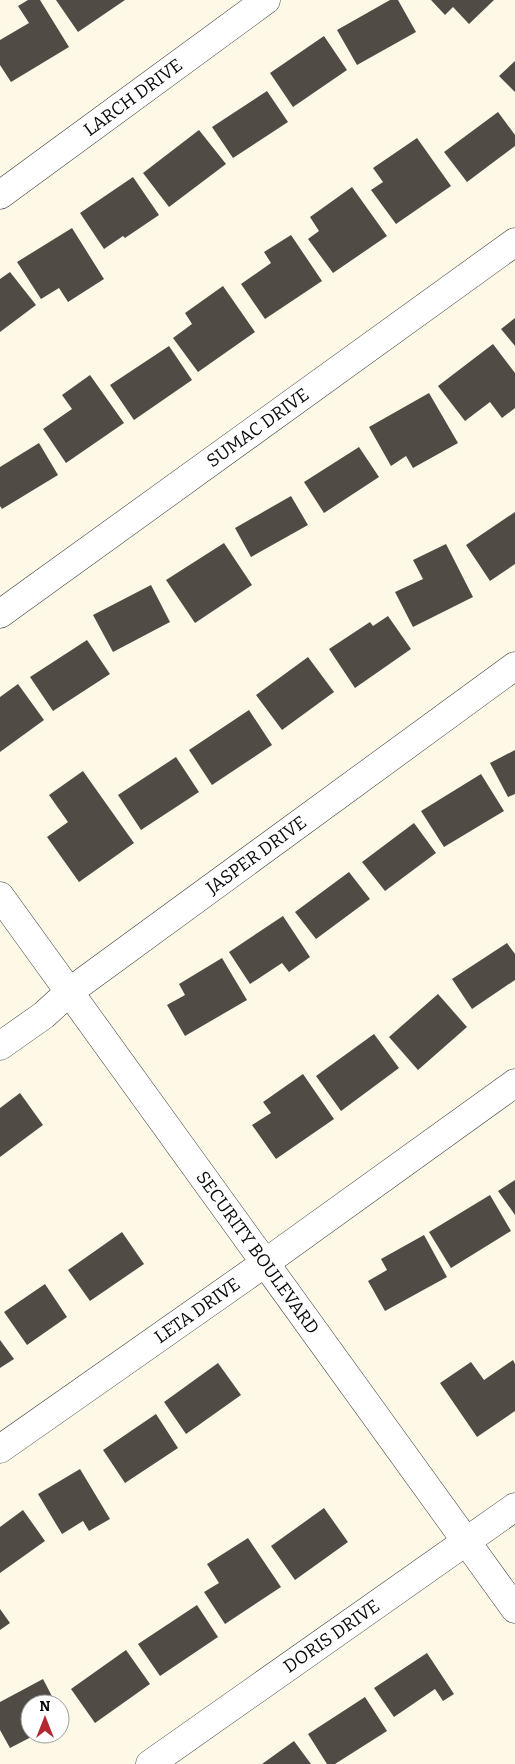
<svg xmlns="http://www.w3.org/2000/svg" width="515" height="1764" font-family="Bitter,serif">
  <rect width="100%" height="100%" fill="#fef9e7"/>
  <!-- building -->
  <path fill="#514b46" d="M28,0H40L69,47L11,82L0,65V40L29,23L18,6Z
    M56,0H125L78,32Z
    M390,0H398L416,32L357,65L337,30Z
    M431,0H494L469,24L453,7L445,15Z
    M324,36L347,70L293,107L270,73Z
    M515,61V92L499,76Z
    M267,91L288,122L233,158L212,127Z
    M498,112L515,135V146L467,182L444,152Z
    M199,130L226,164L169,207L143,173Z
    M417,138L451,186L396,224L371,190L383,182L373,168Z
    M133,177L159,215L125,238L123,236L104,249L80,213Z
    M352,187L387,236L333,273L308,239L319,231L310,217Z
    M72,228L104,279L68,302L59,288L41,299L17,262Z
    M291,235L322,281L265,319L241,284L271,263L264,252Z
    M10,272L36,305L0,332V279Z
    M223,286L255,332L198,372L173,338L192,324L185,313Z
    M515,318V346L501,329Z
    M493,344L515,373V408L502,418L490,402L465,421L438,386Z
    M169,346L192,380L134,420L110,385Z
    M90,375L124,423L66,463L43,429L72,409L62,395Z
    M429,393L458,443L413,468L406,456L391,466L369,427Z
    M39,443L58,475L2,509L0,506V467Z
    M359,447L379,477L324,513L304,482Z
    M291,496L308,525L251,557L235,528Z
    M515,512V564L490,581L466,545Z
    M224,543L252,585L195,623L166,580Z
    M446,544L473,597L413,627L395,592L423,579L413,560Z
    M151,585L170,622L113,652L93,615Z
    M388,616L411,649L355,688L329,649L370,622L373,626Z
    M87,640L110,674L53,711L30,677Z
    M308,657L334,692L282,730L256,695Z
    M18,684L44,720L0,752V697Z
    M249,710L272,745L212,785L189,750Z
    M515,750V794L508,797L490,763Z
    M176,757L199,792L141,830L118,795Z
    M83,771L134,843L79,882L47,837L68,822L49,795Z
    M481,774L504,811L444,847L421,811Z
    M414,823L436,853L385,891L362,862Z
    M349,872L370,899L316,939L295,912Z
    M283,916L310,957L289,972L282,963L250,984L229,952Z
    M507,943L515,954V980L472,1009L452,979Z
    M222,958L247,1000L185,1036L167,1005L185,995L179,984Z
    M438,994L467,1027L418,1070L389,1037Z
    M374,1034L399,1068L341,1111L316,1076Z
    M303,1074L334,1119L276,1159L252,1125L271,1113L263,1102Z
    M20,1093L43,1125L0,1157V1108Z
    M515,1180V1215L498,1191Z
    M490,1195L511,1231L451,1268L429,1232Z
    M122,1232L144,1264L90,1301L68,1270Z
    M424,1235L447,1277L385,1311L368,1281L387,1270L381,1259Z
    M45,1284L67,1317L27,1345L4,1312Z
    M0,1340L14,1359L0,1368Z
    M513,1360L515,1364V1411L477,1437L440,1383L471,1362L484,1380Z
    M218,1363L241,1395L186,1434L164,1402Z
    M156,1414L178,1448L125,1483L103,1450Z
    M80,1469L110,1519L89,1531L83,1521L62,1534L38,1494Z
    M324,1508L348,1542L295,1580L271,1546Z
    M23,1510L45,1541L0,1573V1527Z
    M248,1538L281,1587L225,1624L204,1592L219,1583L207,1564Z
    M197,1605L218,1637L160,1676L138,1644Z
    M0,1609L10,1623L0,1630Z
    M126,1650L150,1684L95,1723L71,1689Z
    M427,1653L454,1694L443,1701L435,1689L394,1717L374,1688Z
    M43,1679L56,1704H30V1734H37L10,1748L0,1730V1702Z
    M365,1697L387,1731L335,1764H327L308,1734Z
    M294,1741L311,1764H262Z"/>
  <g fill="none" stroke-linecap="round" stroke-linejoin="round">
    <!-- minor casing -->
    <g stroke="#3c3c3c" stroke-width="29">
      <g id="minor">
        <path id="s1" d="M0,195L266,0"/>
        <path id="s2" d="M0,614L515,242"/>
        <path id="s3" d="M0,896L515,1609"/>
        <path id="s4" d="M0,1046L44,1015L69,992L515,666"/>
        <path id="s5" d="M0,1449L265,1263L515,1083"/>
        <path id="s6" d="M150,1764L515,1507"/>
      </g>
    </g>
    <!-- minor -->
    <use href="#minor" stroke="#fff" stroke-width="28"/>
  </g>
  <g text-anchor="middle" stroke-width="5" stroke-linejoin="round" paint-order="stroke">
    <!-- street labels -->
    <g font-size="18" fill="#090909" stroke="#fff">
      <text dy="6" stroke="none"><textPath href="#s1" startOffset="165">LARCH DRIVE</textPath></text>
      <text dy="6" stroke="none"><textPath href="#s2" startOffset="318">SUMAC DRIVE</textPath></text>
      <text dy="6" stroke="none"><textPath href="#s4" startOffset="320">JASPER DRIVE</textPath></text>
      <text dy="6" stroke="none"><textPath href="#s3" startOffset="440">SECURITY BOULEVARD</textPath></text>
      <text dy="6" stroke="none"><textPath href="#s5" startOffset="241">LETA DRIVE</textPath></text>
      <text dy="6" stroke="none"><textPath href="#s6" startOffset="222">DORIS DRIVE</textPath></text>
    </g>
  </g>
  <!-- north arrow -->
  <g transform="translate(45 1719)"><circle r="24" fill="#ffffff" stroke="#9d9d9d"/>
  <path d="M0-4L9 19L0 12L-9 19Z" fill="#b32830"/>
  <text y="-8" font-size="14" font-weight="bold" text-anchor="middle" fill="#090909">N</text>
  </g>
</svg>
